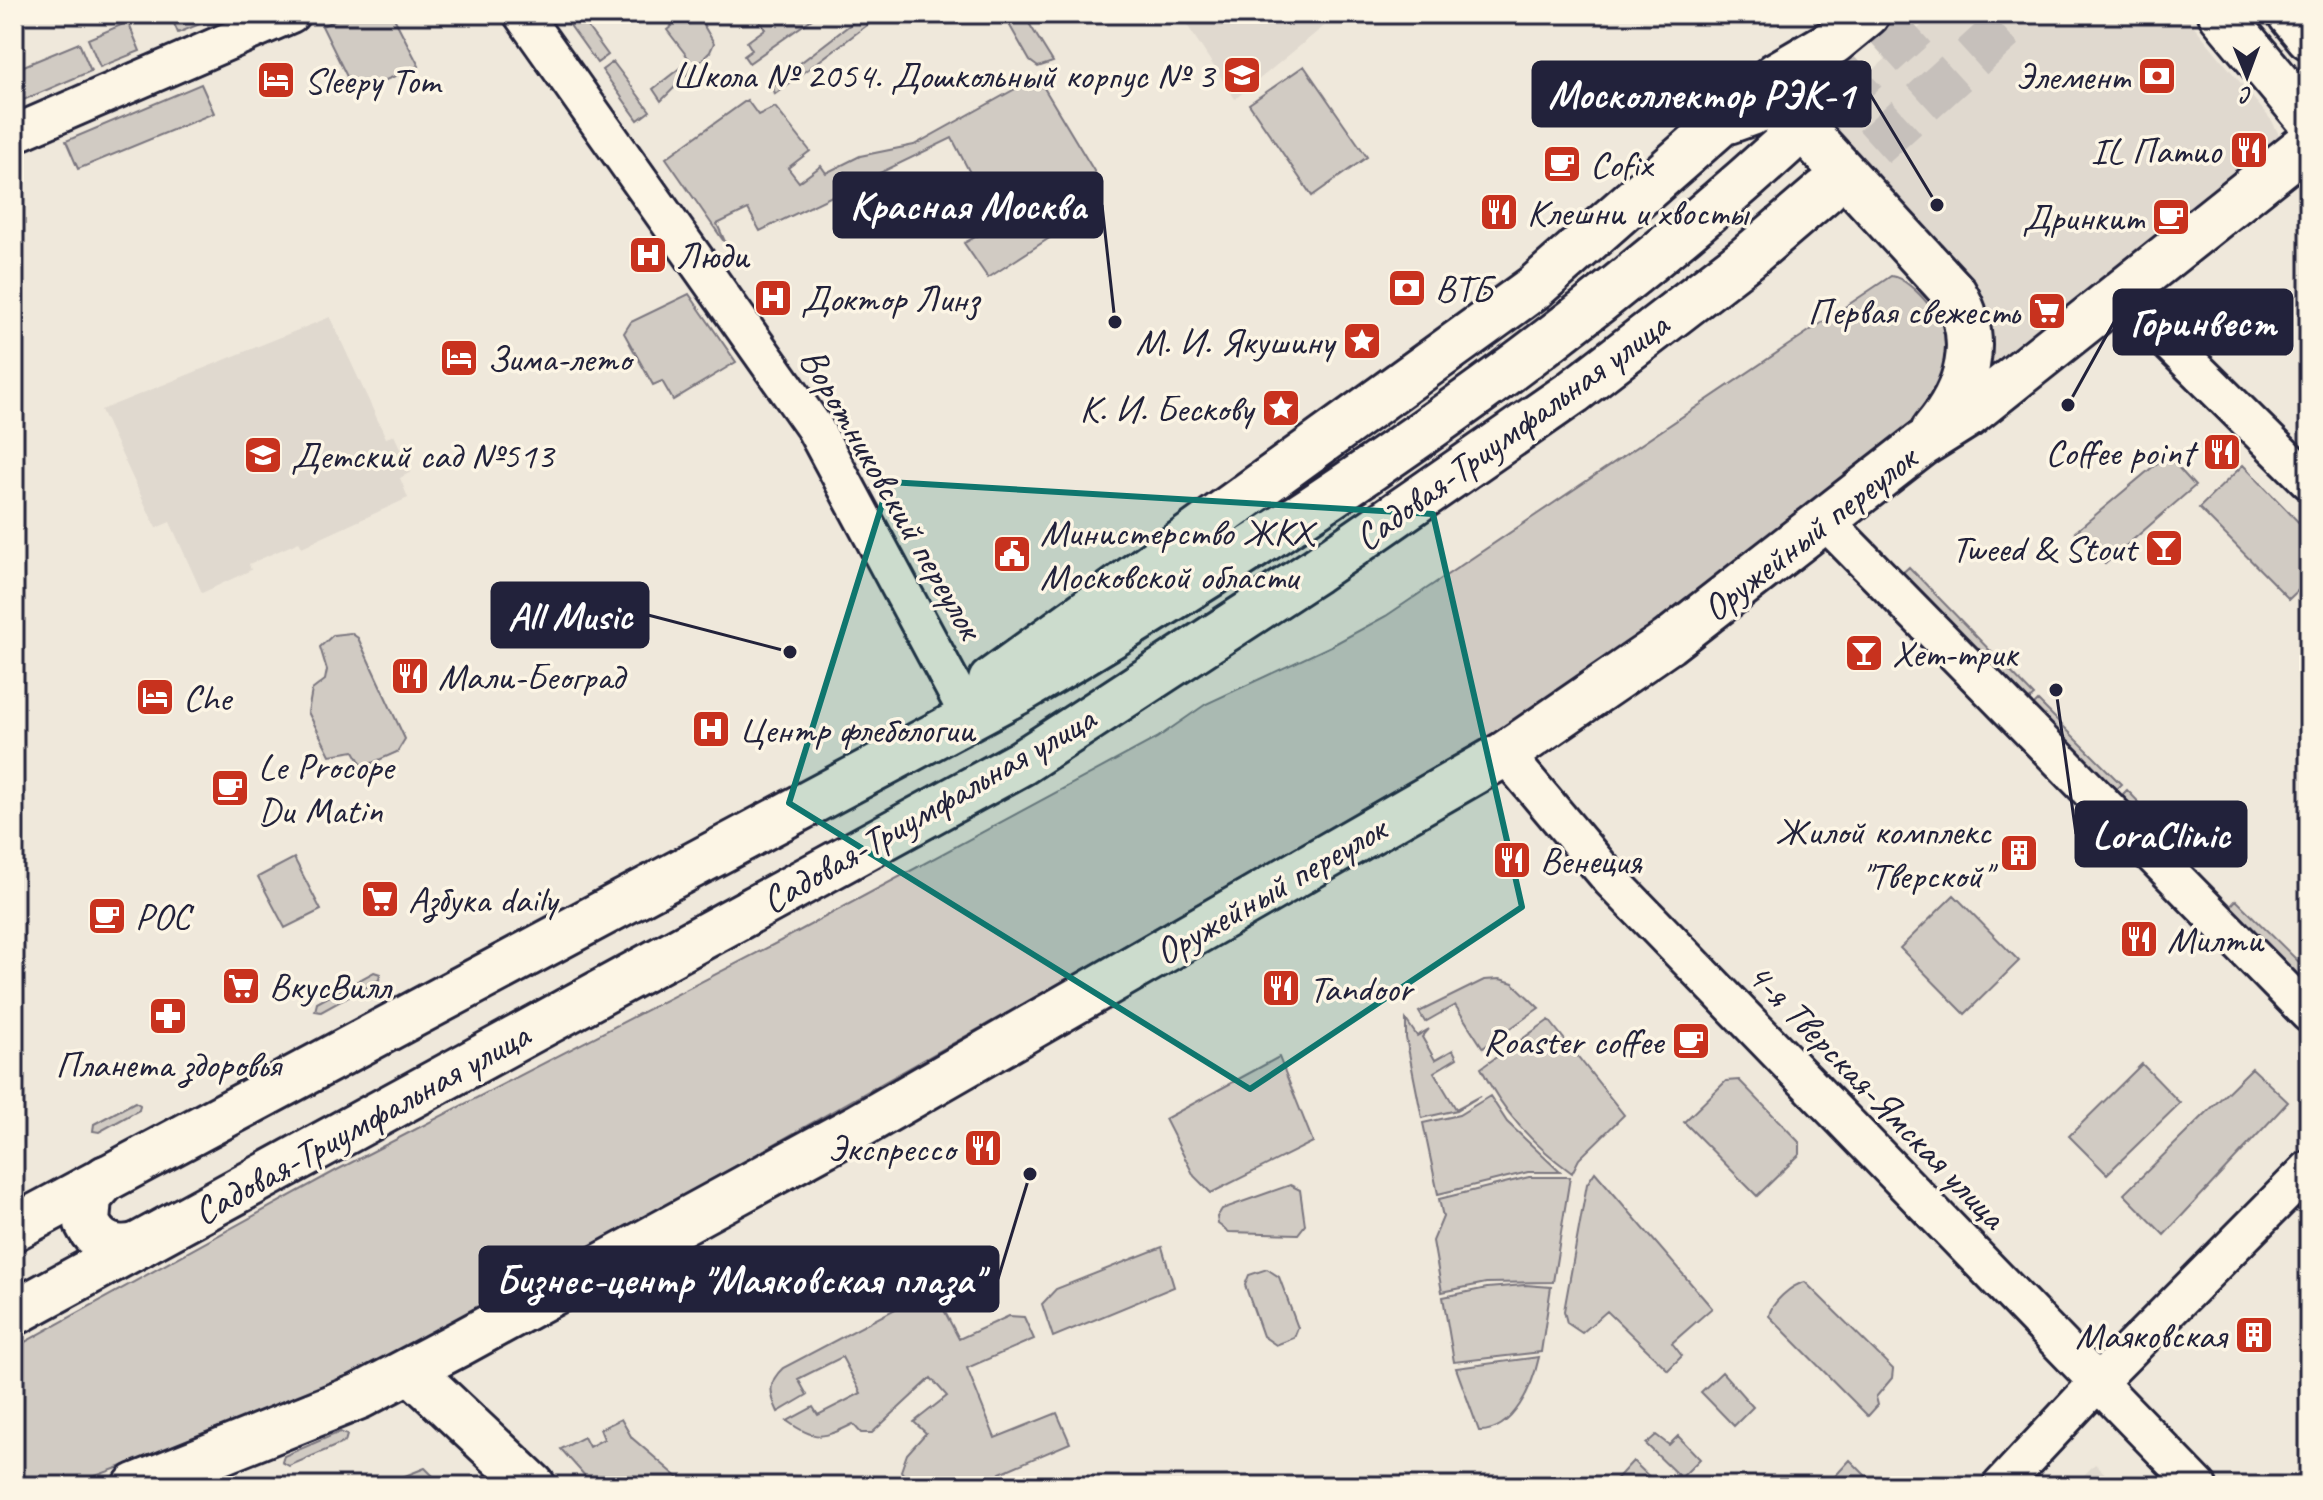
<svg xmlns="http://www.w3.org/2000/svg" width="2323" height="1500" font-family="Caveat,sans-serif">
  <rect width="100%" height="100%" fill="#efe8db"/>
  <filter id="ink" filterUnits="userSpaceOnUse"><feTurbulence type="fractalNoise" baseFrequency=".0125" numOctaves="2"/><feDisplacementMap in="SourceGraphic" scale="16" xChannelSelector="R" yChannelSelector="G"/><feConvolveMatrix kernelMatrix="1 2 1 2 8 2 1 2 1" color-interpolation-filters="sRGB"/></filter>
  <g filter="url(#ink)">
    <!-- built -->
    <path fill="#e0d9cf" d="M1180,14H1339L1235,99Z
      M1934,14H2184L2272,121L2282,141L1989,389L1985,359L1819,111L1820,97L1844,70L1866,77Z
      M330,317L386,438L394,435L411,472L400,478L408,498L302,547L299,542L249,564L251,570L202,593L170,522L156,528L101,410Z
      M2095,1464L2118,1486H2073Z"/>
    <!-- green -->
    <path fill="#d1cbc3" stroke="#7a767f" stroke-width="2" d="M170,14H224L178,33Z
      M348,14H392L419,66L355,93L322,26Z
      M562,14H578L608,55L597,63Z
      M663,14H697L714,43L710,52L661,101L653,89L690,60L667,30L672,26Z
      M754,14H819L749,63L744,56L752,50L747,42L765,29Z
      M864,14H882L775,94L773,87L777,81Z
      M1015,14H1037L1027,20L1053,62L1038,67L1030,61L1010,26Z
      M128,22L140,51L100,67L88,39Z
      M79,43L91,71L14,104V70Z
      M613,62L650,111L638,120L602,70Z
      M1304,66L1367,157L1312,196L1249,104Z
      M1036,82L1044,88L1100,181V205L988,278L964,243L997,225L952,138L760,231L748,209L717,224L727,246L666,158L747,100L758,115L775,107L810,151L788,168L799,182L821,166L826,173L860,156L914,145L1026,83Z
      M201,84L214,113L78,169L66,141Z
      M1891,276C1913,278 1955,332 1952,355C1950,373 1934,396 1926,412L1676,610L1602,665L1528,713L1044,992L395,1358L205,1436L68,1486H14V1348L337,1170L784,939L1157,738L1206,704L1331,646L1386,616Z
      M689,294L736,362L673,400L662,381L653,385L624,333L631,322Z
      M2167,455L2195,486L2105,564L2075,532Z
      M2243,465L2309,533V580L2289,599L2199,508Z
      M1909,567L2034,696L2027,702L1898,577Z
      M351,633L358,638L405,739L397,752L363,767L354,751L330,755L308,712L312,690L325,680L327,670L320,647L333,635Z
      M2038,701L2121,784L2114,791L2032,707Z
      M2127,790L2182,847L2175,853L2120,797Z
      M294,858L321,910L285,928L258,877Z
      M1954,895L2019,961L1965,1014L1900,948Z
      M2236,900L2309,972V990L2229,908Z
      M374,972L380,974L379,980L321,1012L315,1011L317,1003Z
      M1500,979L1513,983L1539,1008L1483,1048L1455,1005L1425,1022L1419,1012L1484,980Z
      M1406,1020L1417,1036L1429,1029L1422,1037L1435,1060L1453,1050L1457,1058L1434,1072L1456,1109L1480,1096L1457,1110L1422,1118L1406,1038Z
      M1549,1020L1624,1115L1579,1159L1572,1173C1532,1144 1503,1112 1481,1068Z
      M1279,1057L1313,1142L1211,1193L1194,1176L1165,1119Z
      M2142,1064L2180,1103L2107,1174L2069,1136Z
      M2252,1068L2288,1102L2164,1235L2124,1194Z
      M1739,1080L1800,1143V1154L1757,1196L1684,1122L1726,1081Z
      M1490,1096L1507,1122L1560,1172H1528L1438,1194L1423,1123L1459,1115Z
      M135,1102L140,1105L139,1110L99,1132L93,1131L94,1124Z
      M1595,1172L1712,1308L1672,1343L1682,1356L1668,1370L1607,1311L1582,1333L1567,1323L1564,1311L1587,1184Z
      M1529,1177H1570L1553,1282L1486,1283L1442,1292L1433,1241L1443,1217L1439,1199Z
      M1290,1185L1300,1190L1305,1225L1298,1234L1229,1232L1218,1224L1217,1217L1222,1209Z
      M1162,1247L1174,1287L1053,1337L1042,1304L1056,1289Z
      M1267,1269L1279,1277L1298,1328L1294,1338L1276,1345L1263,1336L1245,1285L1249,1275Z
      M1805,1282L1893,1369L1892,1378L1876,1397L1878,1405L1868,1416L1769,1316C1771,1303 1791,1285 1805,1282Z
      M1525,1285L1551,1287L1541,1352L1454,1362L1443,1297L1487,1288Z
      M933,1289L959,1339L1009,1316L1024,1317L1034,1339L967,1368L995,1438L1057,1413L1070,1443L1000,1473L1006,1486H912L901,1471L907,1454L926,1433L914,1422L947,1396L931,1378L872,1433H861L853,1424C823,1439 815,1441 787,1421L813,1407L818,1415L861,1393L842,1357L798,1379L807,1395L778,1412C769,1393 768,1382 783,1368Z
      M1539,1357C1533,1384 1514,1432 1479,1431L1456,1368Z
      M1722,1372L1753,1407L1734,1426L1701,1392Z
      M621,1419L632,1438L688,1486H594L561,1449L584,1437L589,1447L604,1439L600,1429Z
      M340,1432L347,1435L345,1442L289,1466L282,1462L284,1456Z
      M1656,1435L1669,1445L1678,1436L1700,1459L1681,1478L1646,1444Z
      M1850,1460L1876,1486H1826Z
      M1633,1461L1659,1486H1610Z
      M425,1468L443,1486H380Z"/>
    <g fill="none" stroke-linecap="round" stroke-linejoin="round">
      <!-- primary-tunnel -->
      <path stroke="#c6c0bb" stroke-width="44" stroke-dasharray="44 22" stroke-linecap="butt" d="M1785,144L1929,14
        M1825,191L2020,14"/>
      <!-- street casing -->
      <g stroke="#22223b" stroke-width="42">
        <path id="street" d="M522,14L814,427L962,703
          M14,134L291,14
          M2121,295L2309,481
          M1824,520L2309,1014
          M1505,754L1611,880L2198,1486
          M2001,1486L2098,1382L2309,1169"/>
      </g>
      <!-- secondary casing -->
      <g stroke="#22223b" stroke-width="50">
        <path id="secondary" d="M106,1178L89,1197L87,1223C98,1245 115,1252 139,1245
          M410,1370L533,1486"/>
      </g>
      <!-- primary casing -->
      <g stroke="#22223b" stroke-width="50">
        <path id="primary" d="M2221,14L2309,119
          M2290,14L2309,37
          M1728,121L1767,107L1790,114L1954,293C1982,340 1968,390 1934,430
          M991,681L1535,287L1776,75L1833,42L1867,14
          M14,1228L1021,690C1292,530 1552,356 1785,144
          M14,1313L1021,763L1315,571L1573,392L1748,257L1825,191
          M136,1486L360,1396L459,1344L859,1126L1505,754L1668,642L1922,444L1968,415L2309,143"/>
      </g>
      <!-- street -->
      <use href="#street" stroke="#fcf5e5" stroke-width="36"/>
      <!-- secondary -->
      <use href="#secondary" stroke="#fcf5e5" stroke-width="44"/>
      <!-- primary -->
      <use href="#primary" stroke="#fcf5e5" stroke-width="44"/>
    </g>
  </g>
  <!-- marked area -->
  <path fill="#0f766e" fill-opacity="0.2" stroke="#0f766e" stroke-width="6" stroke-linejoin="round" d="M889,482L1433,514L1522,907L1250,1089L789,803Z"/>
  <!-- icons -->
  <defs>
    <g id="school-square" transform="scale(2)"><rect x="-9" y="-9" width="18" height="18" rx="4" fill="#c8321e" stroke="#fcf5e5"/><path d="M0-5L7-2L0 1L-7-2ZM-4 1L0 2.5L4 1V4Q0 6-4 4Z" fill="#fff"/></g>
    <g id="bank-square" transform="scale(2)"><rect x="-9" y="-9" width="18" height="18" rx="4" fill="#c8321e" stroke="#fcf5e5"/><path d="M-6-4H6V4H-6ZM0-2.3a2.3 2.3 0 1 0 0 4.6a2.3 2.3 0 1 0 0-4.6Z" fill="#fff"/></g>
    <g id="hotel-square" transform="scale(2)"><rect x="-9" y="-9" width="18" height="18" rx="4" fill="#c8321e" stroke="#fcf5e5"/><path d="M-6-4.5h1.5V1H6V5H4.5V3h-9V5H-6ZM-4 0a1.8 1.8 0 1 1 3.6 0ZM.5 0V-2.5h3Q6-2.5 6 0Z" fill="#fff"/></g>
    <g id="restaurant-square" transform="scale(2)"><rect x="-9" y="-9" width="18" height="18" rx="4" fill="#c8321e" stroke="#fcf5e5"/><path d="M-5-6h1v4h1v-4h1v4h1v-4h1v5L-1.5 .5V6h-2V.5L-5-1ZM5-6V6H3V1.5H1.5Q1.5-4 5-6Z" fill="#fff"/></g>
    <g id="cafe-square" transform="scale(2)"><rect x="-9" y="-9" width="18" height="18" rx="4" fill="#c8321e" stroke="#fcf5e5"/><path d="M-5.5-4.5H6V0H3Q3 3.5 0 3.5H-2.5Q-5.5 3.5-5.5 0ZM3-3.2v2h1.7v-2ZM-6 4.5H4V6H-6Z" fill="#fff"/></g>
    <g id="hospital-square" transform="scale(2)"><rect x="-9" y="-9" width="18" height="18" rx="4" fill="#c8321e" stroke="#fcf5e5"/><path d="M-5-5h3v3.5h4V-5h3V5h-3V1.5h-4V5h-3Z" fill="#fff"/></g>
    <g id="supermarket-square" transform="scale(2)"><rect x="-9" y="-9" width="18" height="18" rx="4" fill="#c8321e" stroke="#fcf5e5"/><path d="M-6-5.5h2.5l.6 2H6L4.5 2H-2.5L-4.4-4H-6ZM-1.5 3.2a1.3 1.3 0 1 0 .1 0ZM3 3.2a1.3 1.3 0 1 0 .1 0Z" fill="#fff"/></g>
    <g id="sight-square" transform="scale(2)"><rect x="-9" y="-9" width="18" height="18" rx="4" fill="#c8321e" stroke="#fcf5e5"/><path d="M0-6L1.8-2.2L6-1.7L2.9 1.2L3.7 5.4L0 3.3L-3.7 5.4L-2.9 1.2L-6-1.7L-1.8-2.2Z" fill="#fff"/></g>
    <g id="bar-square" transform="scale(2)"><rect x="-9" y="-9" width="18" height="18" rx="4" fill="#c8321e" stroke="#fcf5e5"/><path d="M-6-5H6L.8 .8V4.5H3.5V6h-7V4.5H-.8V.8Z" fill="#fff"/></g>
    <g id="civic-square" transform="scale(2)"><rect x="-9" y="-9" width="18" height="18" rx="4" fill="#c8321e" stroke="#fcf5e5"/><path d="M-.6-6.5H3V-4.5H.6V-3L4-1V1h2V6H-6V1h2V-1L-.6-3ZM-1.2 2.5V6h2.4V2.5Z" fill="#fff"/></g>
    <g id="building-square" transform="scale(2)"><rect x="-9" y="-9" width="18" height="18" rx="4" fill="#c8321e" stroke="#fcf5e5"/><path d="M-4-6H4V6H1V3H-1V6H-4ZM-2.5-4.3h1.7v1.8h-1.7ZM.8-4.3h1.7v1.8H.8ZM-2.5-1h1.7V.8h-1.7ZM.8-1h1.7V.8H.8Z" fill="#fff"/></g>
    <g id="pharmacy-square" transform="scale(2)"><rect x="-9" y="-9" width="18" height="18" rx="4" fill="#c8321e" stroke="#fcf5e5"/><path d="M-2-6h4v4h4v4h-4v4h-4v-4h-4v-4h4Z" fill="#fff"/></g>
  </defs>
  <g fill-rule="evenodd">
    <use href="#school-square" x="1242" y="75"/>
    <use href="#bank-square" x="2157" y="76"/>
    <use href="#hotel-square" x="276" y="80"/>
    <use href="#restaurant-square" x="2249" y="150"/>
    <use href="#cafe-square" x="1562" y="164"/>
    <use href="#restaurant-square" x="1499" y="212"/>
    <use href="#cafe-square" x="2171" y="217"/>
    <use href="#hospital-square" x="648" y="255"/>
    <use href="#bank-square" x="1407" y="288"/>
    <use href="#hospital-square" x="773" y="298"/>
    <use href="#supermarket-square" x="2047" y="311"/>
    <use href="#sight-square" x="1362" y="341"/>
    <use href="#hotel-square" x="459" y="358"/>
    <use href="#sight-square" x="1281" y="408"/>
    <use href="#restaurant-square" x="2222" y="452"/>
    <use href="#school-square" x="263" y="455"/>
    <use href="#bar-square" x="2164" y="548"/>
    <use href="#civic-square" x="1012" y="554"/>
    <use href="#bar-square" x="1864" y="653"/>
    <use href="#restaurant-square" x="410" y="676"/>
    <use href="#hotel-square" x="155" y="697"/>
    <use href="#hospital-square" x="711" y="729"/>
    <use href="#cafe-square" x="230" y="788"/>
    <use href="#building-square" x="2019" y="853"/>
    <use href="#restaurant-square" x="1512" y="860"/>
    <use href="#supermarket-square" x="380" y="899"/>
    <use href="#cafe-square" x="107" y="916"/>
    <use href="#restaurant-square" x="2139" y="939"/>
    <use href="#supermarket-square" x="241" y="986"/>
    <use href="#restaurant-square" x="1281" y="988"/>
    <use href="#pharmacy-square" x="168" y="1016"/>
    <use href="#cafe-square" x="1691" y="1041"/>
    <use href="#restaurant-square" x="983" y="1148"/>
    <use href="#building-square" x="2254" y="1335"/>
  </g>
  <g text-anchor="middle" stroke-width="7" stroke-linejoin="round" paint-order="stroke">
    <!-- poi labels -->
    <g font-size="38" fill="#22223b" stroke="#fcf5e5" text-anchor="start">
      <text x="1214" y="88" text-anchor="end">Школа № 2054. Дошкольный корпус № 3</text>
      <text x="2129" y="89" text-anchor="end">Элемент</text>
      <text x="304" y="93">Sleepy Tom</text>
      <text x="2221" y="163" text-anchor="end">IL Патио</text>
      <text x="1590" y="177">Cofix</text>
      <text x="1527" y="225">Клешни и хвосты</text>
      <text x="2143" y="230" text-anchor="end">Дринкит</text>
      <text x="676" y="268">Люди</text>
      <text x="1435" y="301">ВТБ</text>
      <text x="801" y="311">Доктор Линз</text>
      <text x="2019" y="324" text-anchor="end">Первая свежесть</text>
      <text x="1334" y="354" text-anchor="end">М. И. Якушину</text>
      <text x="487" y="371">Зима-лето</text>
      <text x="1253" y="421" text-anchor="end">К. И. Бескову</text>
      <text x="2194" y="465" text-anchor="end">Coffee point</text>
      <text x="291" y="468">Детский сад №513</text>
      <text x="1040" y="545">Министерство ЖКХ<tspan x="1040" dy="44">Московской области</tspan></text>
      <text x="2136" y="561" text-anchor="end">Tweed &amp; Stout</text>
      <text x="1892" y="666">Хет-трик</text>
      <text x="438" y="689">Мали-Београд</text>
      <text x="183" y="710">Che</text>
      <text x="739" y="742">Центр флебологии</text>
      <text x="258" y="779">Le Procope<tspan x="258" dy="44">Du Matin</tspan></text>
      <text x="1991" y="844" text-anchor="end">Жилой комплекс<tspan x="1991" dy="44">"Тверской"</tspan></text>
      <text x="1540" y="873">Венеция</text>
      <text x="408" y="912">Азбука daily</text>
      <text x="135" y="929">РОС</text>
      <text x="2167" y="952">Милти</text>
      <text x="269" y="999">ВкусВилл</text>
      <text x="1309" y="1001">Tandoor</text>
      <text x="1663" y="1054" text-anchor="end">Roaster coffee</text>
      <text x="168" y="1077" text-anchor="middle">Планета здоровья</text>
      <text x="955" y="1161" text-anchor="end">Экспрессо</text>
      <text x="2226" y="1348" text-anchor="end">Маяковская</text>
    </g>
    <!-- street labels -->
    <g font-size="38" fill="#22223b" stroke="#fcf5e5">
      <text transform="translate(1511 431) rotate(-36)" y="13">Садовая-Триумфальная улица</text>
      <text transform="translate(892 493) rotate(60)" y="13">Воротниковский переулок</text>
      <text transform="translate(1809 533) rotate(-38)" y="13">Оружейный переулок</text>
      <text transform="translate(928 809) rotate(-30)" y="13">Садовая-Триумфальная улица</text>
      <text transform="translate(1270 890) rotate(-30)" y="13">Оружейный переулок</text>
      <text transform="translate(1877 1095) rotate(46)" y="13">4-я Тверская-Ямская улица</text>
      <text transform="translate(361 1123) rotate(-29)" y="13">Садовая-Триумфальная улица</text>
    </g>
  </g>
  <!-- callouts -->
  <path fill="none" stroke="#22223b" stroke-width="3" d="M1937 205L1870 94M1115 322L1102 205M2068 405L2114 322M790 652L648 615M2056 690L2076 834M1030 1174L998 1279"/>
  <g fill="#22223b" stroke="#fcf5e5" stroke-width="3">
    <circle cx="1937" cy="205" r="8"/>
    <circle cx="1115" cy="322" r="8"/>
    <circle cx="2068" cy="405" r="8"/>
    <circle cx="790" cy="652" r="8"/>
    <circle cx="2056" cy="690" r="8"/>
    <circle cx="1030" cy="1174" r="8"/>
  </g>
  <g fill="#22223b" stroke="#22223b" stroke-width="3">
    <rect x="1533" y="62" width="337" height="64" rx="8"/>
    <rect x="834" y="173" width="268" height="64" rx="8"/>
    <rect x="2114" y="290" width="178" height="64" rx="8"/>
    <rect x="492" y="583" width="156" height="64" rx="8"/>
    <rect x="2076" y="802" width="170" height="64" rx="8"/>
    <rect x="480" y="1247" width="518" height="64" rx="8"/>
  </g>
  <g font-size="40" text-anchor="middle" font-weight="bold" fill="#fff">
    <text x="1701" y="108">Москоллектор РЭК-1</text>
    <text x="968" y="219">Красная Москва</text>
    <text x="2203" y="336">Горинвест</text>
    <text x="570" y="629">All Music</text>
    <text x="2161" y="848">LoraClinic</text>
    <text x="739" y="1293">Бизнес-центр "Маяковская плаза"</text>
  </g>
  <!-- margin -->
  <rect width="2323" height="1500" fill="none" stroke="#fcf5e5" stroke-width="48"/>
  <rect x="24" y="24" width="2275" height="1452" fill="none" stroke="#22223b" stroke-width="3" filter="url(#ink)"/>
  <!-- north arrow -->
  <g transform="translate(2247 76) rotate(179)" stroke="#fcf5e5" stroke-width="6" paint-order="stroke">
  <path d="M0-6L14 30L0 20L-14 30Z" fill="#22223b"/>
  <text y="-12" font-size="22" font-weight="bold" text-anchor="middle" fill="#22223b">С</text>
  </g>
</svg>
